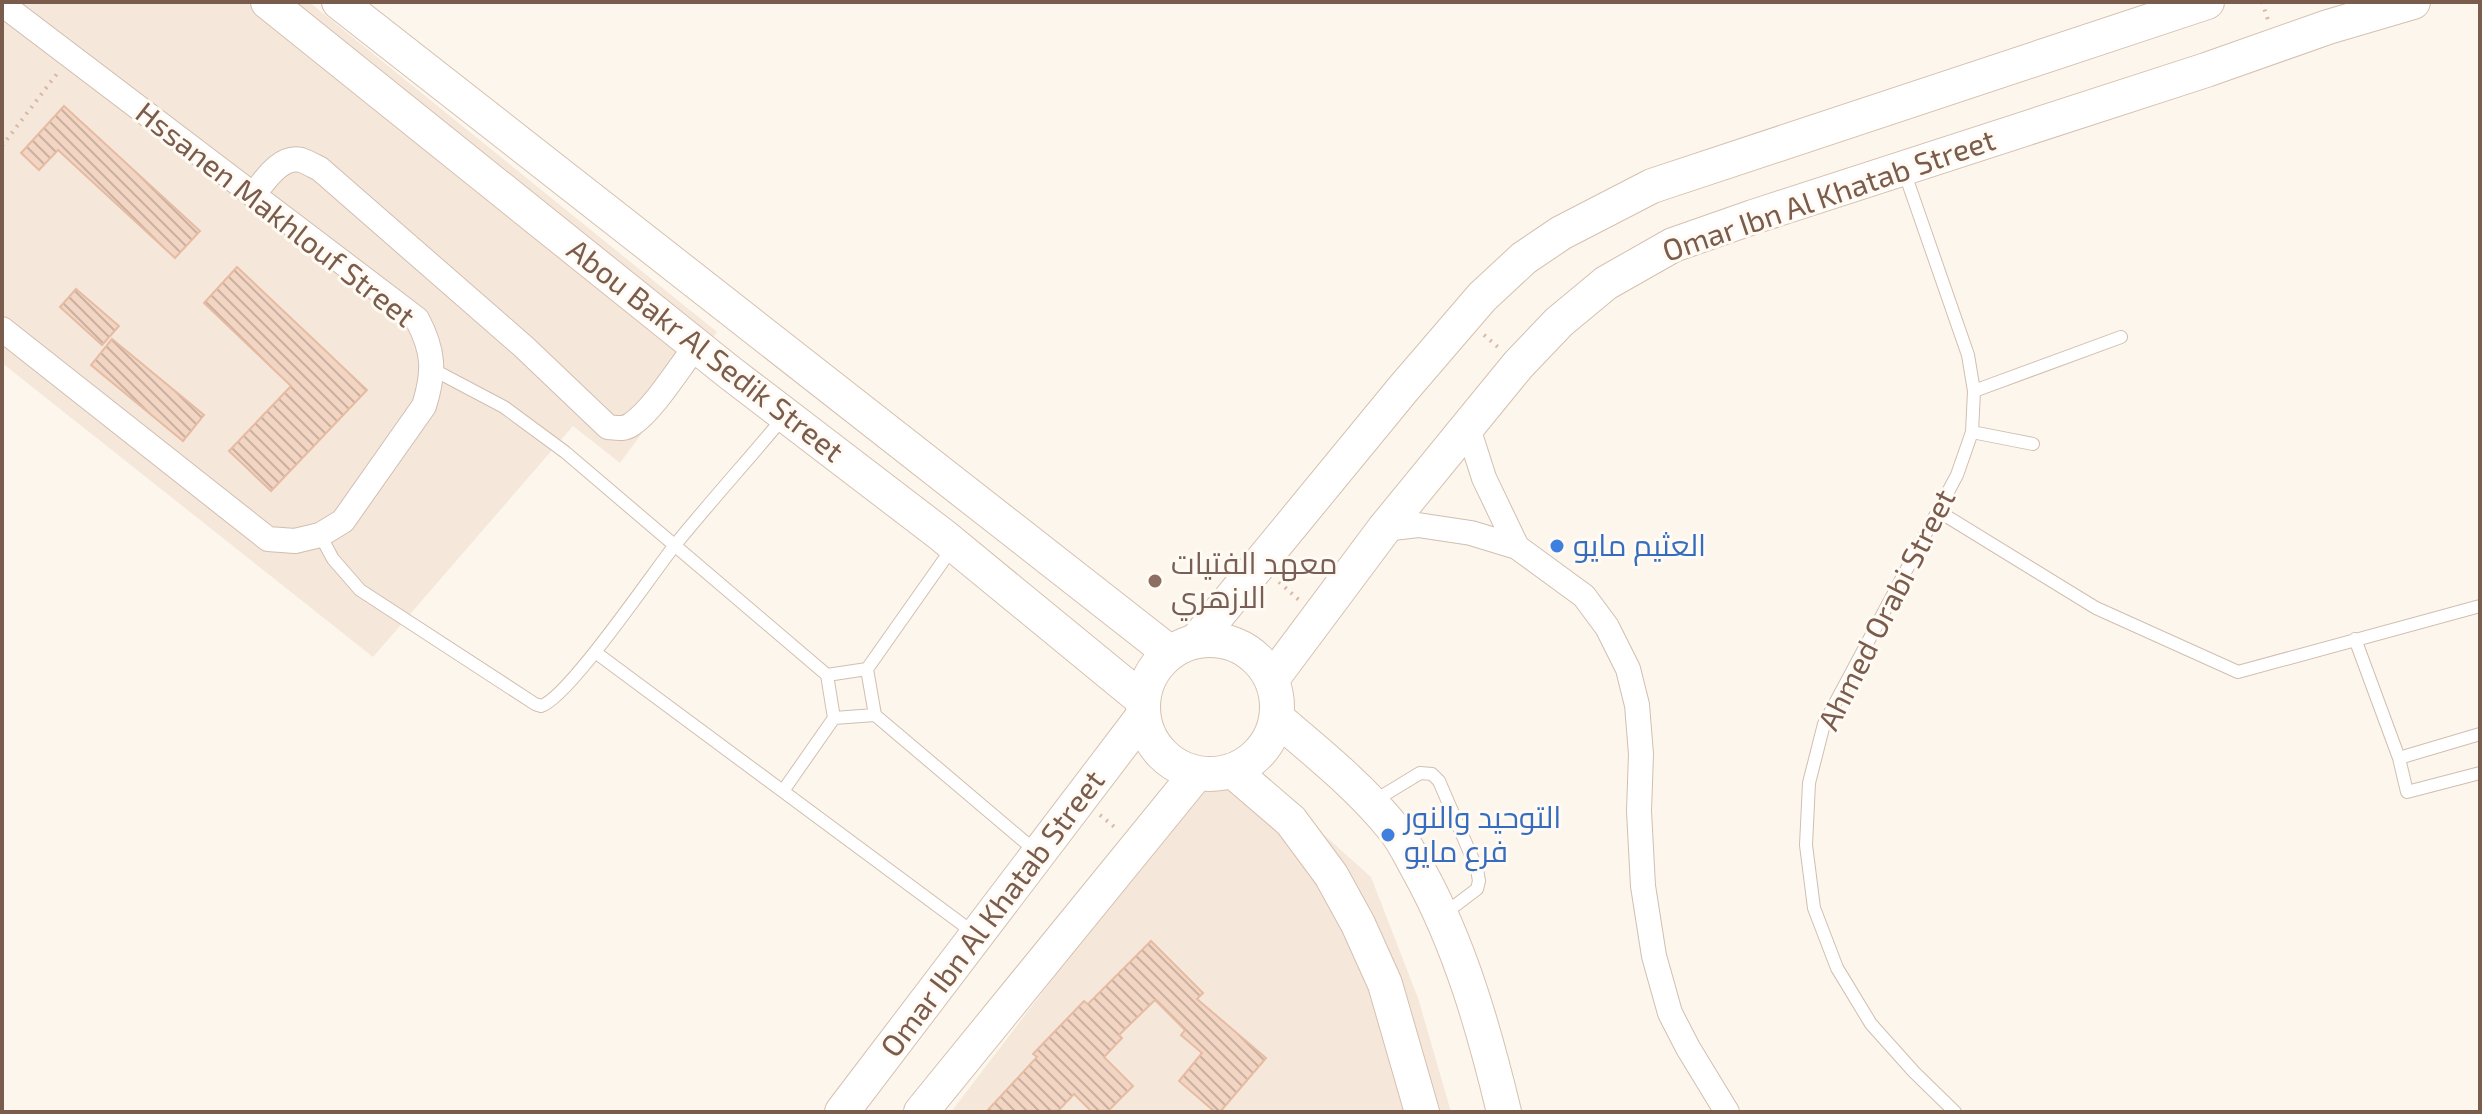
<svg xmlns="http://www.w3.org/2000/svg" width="2482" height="1114" font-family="'Exo 2',Cairo,sans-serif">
  <defs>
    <pattern id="building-back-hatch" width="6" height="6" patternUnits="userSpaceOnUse" patternTransform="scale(2)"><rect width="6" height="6" fill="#f3d5c3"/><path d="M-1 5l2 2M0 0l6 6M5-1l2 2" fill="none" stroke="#cab0a1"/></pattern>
  </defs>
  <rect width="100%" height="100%" fill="#fdf6ec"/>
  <!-- residential -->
  <path fill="#f5e8da" d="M2,2H309L717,332L620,463L573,426L373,657L2,363Z
    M1225,753L1276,792L1371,877L1418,998L1451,1112H951Z"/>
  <!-- building -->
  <path fill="url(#building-back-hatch)" stroke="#e6bba3" stroke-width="2" d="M64,106L200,231L175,258L58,150L39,170L21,153Z
    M237,267L367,390L271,491L229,451L291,386L204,303Z
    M76,289L119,326L102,345L60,307Z
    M112,339L204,415L183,441L91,365Z
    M1151,941L1203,993L1197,999L1266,1058L1220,1112H1215L1179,1081L1202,1053L1181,1035L1185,1030L1155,1000L1119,1035L1122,1038L1104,1057L1133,1086L1107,1112H1092L1074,1094L1057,1112H986L1037,1057L1033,1054L1084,1001L1088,1004Z"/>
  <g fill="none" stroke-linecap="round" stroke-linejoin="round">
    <!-- lane casing -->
    <g stroke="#d1beb0" stroke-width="14">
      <path id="lane" d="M1904,171L1968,355L1974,391L1972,432L1957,475L1824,724L1809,783L1806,845L1814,908L1837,968L1871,1024L1914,1072L1955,1112
        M432,369L504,407L565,452L827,675L834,718L783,791
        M1974,391L2121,337
        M1972,432L2033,444
        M1938,511L2096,608L2238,672L2480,606
        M320,535L333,559L360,590L535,704L541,706C568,698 652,574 675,545C710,502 747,461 783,418
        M2355,639L2399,758L2480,734
        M595,652L974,933
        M867,669L953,547
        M827,675L867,669L875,715L1038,853
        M834,718L875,715
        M2399,758L2407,792L2480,773
        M1374,801L1420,773L1432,774L1439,781L1477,869L1479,881L1477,889L1444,914"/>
    </g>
    <!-- street casing -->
    <g stroke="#d1beb0" stroke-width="26">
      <path id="street" d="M2,4L417,319C434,351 435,371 424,406L343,521L320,535L295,541L268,539L2,329
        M253,195C264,182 280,155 301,160C307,162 314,166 320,169L524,347L608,427C617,428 624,430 632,424C653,410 679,368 696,346
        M1468,428L1484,478L1517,547
        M1384,529L1418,525L1471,533L1517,547L1584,596L1607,627L1628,669L1637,705L1641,754L1639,811L1643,886L1654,956L1670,1013L1688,1048L1727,1112"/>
    </g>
    <!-- secondary casing -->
    <g stroke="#d6c0b0" stroke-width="36">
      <path id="secondary" d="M268,2L729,372L942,535L1143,700
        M339,2L1169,652
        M1143 707a67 67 0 1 1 134 0a67 67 0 1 1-134 0Z
        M1197,640L1403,389L1482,297L1524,258L1561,233L1652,186L2207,2
        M1272,679L1384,529L1518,365L1559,322L1606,283L1673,245L1753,217L2206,70L2328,27L2413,2
        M1279,720C1319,754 1360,787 1394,829C1404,841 1411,857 1419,871C1460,945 1484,1029 1504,1112
        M1233,771L1291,821L1331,875L1358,924L1385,984L1422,1112
        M842,1112L1143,716
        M921,1112L1197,773"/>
    </g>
    <!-- path -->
    <path stroke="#d9b8a5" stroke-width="4" stroke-dasharray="2 6" stroke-linecap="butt" d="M2262,2L2268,20
      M2,146L59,71
      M1484,335L1499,348
      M1279,582L1299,600
      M1100,815L1118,830"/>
    <!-- lane -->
    <use href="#lane" stroke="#fff" stroke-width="12"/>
    <!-- street -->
    <use href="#street" stroke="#fff" stroke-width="24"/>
    <!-- secondary -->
    <use href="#secondary" stroke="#fff" stroke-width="34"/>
  </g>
  <!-- markers -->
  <g fill="#3f7fe0" stroke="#fffaf3" stroke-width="3">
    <circle cx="1557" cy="546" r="8"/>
    <circle cx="1388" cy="835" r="8"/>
  </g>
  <circle fill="#8d6e63" stroke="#fffaf3" stroke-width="3" cx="1155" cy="581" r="8"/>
  <g text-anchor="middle" stroke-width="6" stroke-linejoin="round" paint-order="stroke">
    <!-- street labels -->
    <g font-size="30" fill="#7a5c4d" stroke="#fffaf3">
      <text transform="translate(1829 196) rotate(-19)" y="10">Omar Ibn Al Khatab Street</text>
      <text transform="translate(275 215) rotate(38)" y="10">Hssanen Makhlouf Street</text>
      <text transform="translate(705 351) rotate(38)" y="10">Abou Bakr Al Sedik Street</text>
      <text transform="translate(1887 610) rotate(-63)" y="10">Ahmed Orabi Street</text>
      <text transform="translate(993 914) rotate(-53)" y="10">Omar Ibn Al Khatab Street</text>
    </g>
    <!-- shop labels -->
    <g font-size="30" fill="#366cbe" stroke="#fffaf3" text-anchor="start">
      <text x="1573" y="556">العثيم مايو</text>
      <text x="1404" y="828">التوحيد والنور<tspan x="1404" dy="34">فرع مايو</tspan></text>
    </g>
    <!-- education labels -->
    <g font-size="30" fill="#785e54" stroke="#fffaf3" text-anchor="start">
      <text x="1171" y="574">معهد الفتيات<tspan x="1171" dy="34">الازهري</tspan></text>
    </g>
  </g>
  <!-- border -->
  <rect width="2482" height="1114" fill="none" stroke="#7a5c4d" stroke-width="8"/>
</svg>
